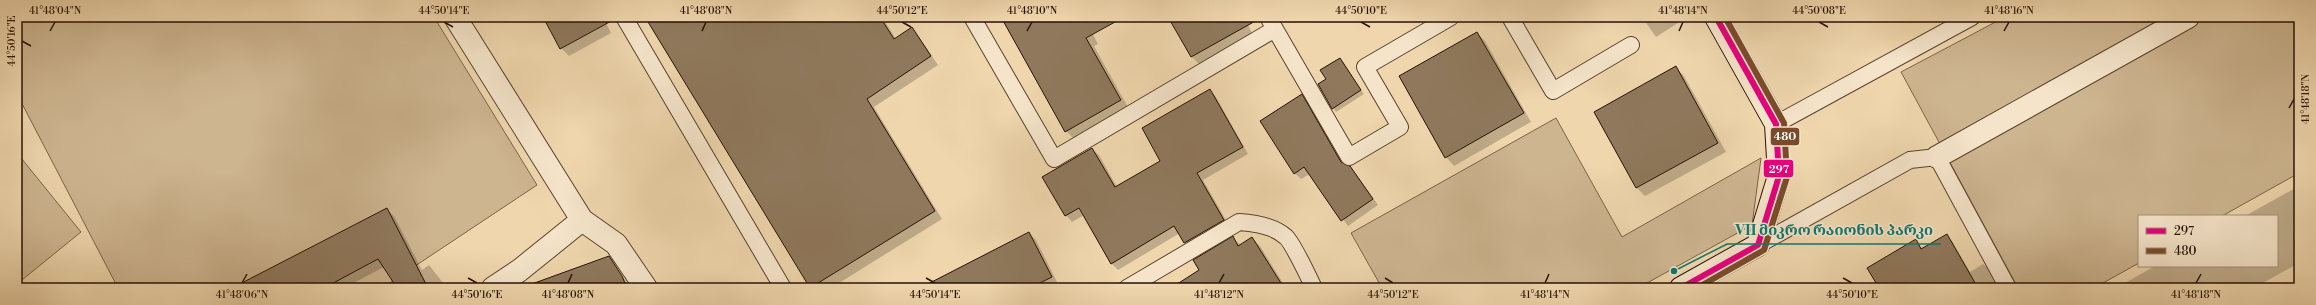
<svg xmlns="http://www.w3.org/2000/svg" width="2316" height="305" font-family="'Libre Bodoni','Noto Serif Georgian',serif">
  <rect width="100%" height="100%" fill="#efd6ad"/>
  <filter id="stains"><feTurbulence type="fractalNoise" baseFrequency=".005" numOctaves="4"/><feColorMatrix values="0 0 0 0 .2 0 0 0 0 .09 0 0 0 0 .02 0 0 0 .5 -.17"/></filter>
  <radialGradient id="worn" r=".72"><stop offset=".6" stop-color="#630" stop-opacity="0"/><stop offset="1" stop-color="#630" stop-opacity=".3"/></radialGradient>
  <!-- green -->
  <path fill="#cdb590" stroke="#7a644a" d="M17,17H434L537,185L382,288H118L17,94Z
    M2005,17H2299V173L2222,216H2139V263L2094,288H2018L1901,72Z
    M1556,118L1622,237L1761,158L1752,225L1638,288H1382L1351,233Z
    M17,153L81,232L17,284Z"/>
  <!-- shadow -->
  <path fill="#0003" d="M544,17H603L611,33L569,56L561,48Z
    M646,17H882L896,39L911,29L919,37L938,65L874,107L942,219L831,288H811Z
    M1002,17H1084L1098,44L1094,46L1129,109L1074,139L1066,131Z
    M1170,17H1244L1253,35L1200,65L1192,57Z
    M1642,17H1674L1678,23L1656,37Z
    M1477,33L1485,41L1531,122L1454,166L1446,157L1400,76Z
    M1340,59L1364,94L1336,112L1333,108L1327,80Z
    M1676,68L1684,76L1726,152L1645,196L1637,188L1595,112Z
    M1210,90L1216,97L1248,154L1203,180L1230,227L1192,249L1180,233L1118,270L1111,263L1084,215L1072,222L1066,215L1092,149L1099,155L1117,187L1161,161Z
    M1302,96L1308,102L1344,165L1356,174L1378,205L1348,226L1310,174L1301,179L1295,173Z
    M2299,186V263L2254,288H2116L2155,266H2277V216H2245Z
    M386,209L394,216L422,270L429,265L447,288H398L384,267L344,288H235Z
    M1029,233L1036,240L1058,284L1050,288H924Z
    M1947,235L1952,241L1970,272L1983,264L1989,269L1999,288H1871L1878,284L1915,241L1923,249Z
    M1233,238L1241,245L1252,238L1260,246L1286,288H1173L1201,270Z
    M609,257L630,287L575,288Z"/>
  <!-- building -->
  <path fill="#8f785c" stroke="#271204" d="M543,17H615V19L560,49Z
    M645,17H880L894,39L912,27L931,56L867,99L935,211L810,288Z
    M1001,17H1124L1086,38L1121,100L1065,132Z
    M1168,17H1259V19L1191,57Z
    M1477,32L1524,113L1445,158L1399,76Z
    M1340,58L1361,90L1332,109L1318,84L1326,79L1320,70Z
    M1676,66L1718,143L1636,188L1594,112Z
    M1210,89L1243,147L1197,173L1224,220L1184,243L1174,226L1111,264L1079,208L1065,216L1042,177L1092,148L1115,187L1160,161L1142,128Z
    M1302,94L1341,162L1350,166L1373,199L1341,221L1304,167L1294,174L1260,121Z
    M387,208L428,288H397L378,259L324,288H232Z
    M1029,232L1052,277L1030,288H920Z
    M1947,234L1978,288H1879L1867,268L1916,239L1921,249Z
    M1233,236L1238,246L1252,237L1284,288H1171L1199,270L1193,260Z
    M609,256L622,276L627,288H529V285Z"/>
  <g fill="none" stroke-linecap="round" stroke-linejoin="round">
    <!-- lane casing -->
    <g stroke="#59432e" stroke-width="18">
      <path id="lane" d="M624,17L783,288
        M972,17L1054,159L1275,29
        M1268,17L1349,157L1400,127L1365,67L1451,17
        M1510,17L1553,91L1631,45
        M1776,124L1972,17
        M1758,245L1910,160L1937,157L2008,288
        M1127,288L1239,222C1255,223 1274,226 1286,237C1294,245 1308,276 1314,288"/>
    </g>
    <!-- street casing -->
    <g stroke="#59432e" stroke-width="24">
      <path id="street" d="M455,17L582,220L616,244L646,288
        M1937,157L2188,17
        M493,288L520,270L582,220"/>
    </g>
    <!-- secondary casing -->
    <g stroke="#271204" stroke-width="24">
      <path id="secondary" d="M1681,288L1758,245L1779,176L1776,124L1716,17"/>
    </g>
    <!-- lane -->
    <use href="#lane" stroke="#f5e4ca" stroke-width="16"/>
    <!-- street -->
    <use href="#street" stroke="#f5e4ca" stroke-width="22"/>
    <!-- secondary -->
    <use href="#secondary" stroke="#f5e4ca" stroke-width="22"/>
    <!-- bus-1 casing -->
    <g stroke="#f5e4ca" stroke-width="9">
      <path id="bus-1" d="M1681,288L1758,245L1779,176L1776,124L1716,17"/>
    </g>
    <!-- bus-2 casing -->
    <g stroke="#f5e4ca" stroke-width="9">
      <path id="bus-2" d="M1697,288L1764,250L1787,177L1784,123L1725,17"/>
    </g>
    <!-- bus-1 -->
    <use href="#bus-1" stroke="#e5007d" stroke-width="6"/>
    <!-- bus-2 -->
    <use href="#bus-2" stroke="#7a4b2a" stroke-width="6"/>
  </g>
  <!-- ticks -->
  <path fill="none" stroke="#271204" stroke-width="1.5" d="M444,22L453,27M902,22L911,27M1361,22L1370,27M1819,22L1828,27M50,31L55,22M702,31L706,22M1027,31L1032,22M1679,31L1683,22M2004,31L2009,22M22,41L31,46M2289,108L2294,99M468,278L477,283M926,278L935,283M1385,278L1393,283M1843,278L1852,283M242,283L247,274M568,283L572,274M1219,283L1224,274M1545,283L1549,274M2196,283L2201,274"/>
  <!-- callouts -->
  <path fill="none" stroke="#0f766e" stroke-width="1.5" d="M1674 271L1727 244H1941"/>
  <circle fill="#0f766e" stroke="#f5e4ca" stroke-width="1.5" cx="1674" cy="271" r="4"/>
  <g font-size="15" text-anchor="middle" font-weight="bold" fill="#0f766e" stroke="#f5e4ca" stroke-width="3" stroke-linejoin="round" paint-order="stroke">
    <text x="1834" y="235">VII მიკრო რაიონის პარკი</text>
  </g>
  <g stroke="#f5e4ca" stroke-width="1.5">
    <rect x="1770" y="127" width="30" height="19" rx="4" fill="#7a4b2a"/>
    <rect x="1763" y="159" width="31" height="19" rx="4" fill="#e5007d"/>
  </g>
  <g font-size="11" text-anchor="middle" font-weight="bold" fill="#fff">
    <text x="1785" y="140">480</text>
    <text x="1779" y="173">297</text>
  </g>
  <!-- margin -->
  <rect width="2316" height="305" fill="none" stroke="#efd6ad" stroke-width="44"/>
  <!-- legend -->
  <rect x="2138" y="215" width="140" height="52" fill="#f5e4ca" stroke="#a3907b"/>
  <rect x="2146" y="228" width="20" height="6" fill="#e5007d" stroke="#a3907b"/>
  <text x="2174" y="235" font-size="12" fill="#271204">297</text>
  <rect x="2146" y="248" width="20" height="6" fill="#7a4b2a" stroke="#a3907b"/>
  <text x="2174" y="255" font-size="12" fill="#271204">480</text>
  <rect x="22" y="22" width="2272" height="261" fill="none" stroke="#271204" stroke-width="1.5"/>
  <g font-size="10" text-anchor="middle" fill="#271204">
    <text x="55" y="14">41°48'04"N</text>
    <text x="444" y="14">44°50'14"E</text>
    <text x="706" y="14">41°48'08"N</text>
    <text x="902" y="14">44°50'12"E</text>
    <text x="1032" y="14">41°48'10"N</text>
    <text x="1361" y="14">44°50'10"E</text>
    <text x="1683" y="14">41°48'14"N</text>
    <text x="1819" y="14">44°50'08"E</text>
    <text x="2009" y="14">41°48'16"N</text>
    <text transform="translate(11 41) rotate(-90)" y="4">44°50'16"E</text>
    <text transform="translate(2305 99) rotate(-90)" y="4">41°48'18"N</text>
    <text x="242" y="298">41°48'06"N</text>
    <text x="477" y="298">44°50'16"E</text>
    <text x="568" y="298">41°48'08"N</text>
    <text x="935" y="298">44°50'14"E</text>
    <text x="1219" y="298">41°48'12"N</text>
    <text x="1393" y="298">44°50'12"E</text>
    <text x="1545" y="298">41°48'14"N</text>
    <text x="1852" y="298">44°50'10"E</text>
    <text x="2196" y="298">41°48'18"N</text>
  </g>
  <rect width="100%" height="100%" filter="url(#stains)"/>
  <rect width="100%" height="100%" fill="url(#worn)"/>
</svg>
